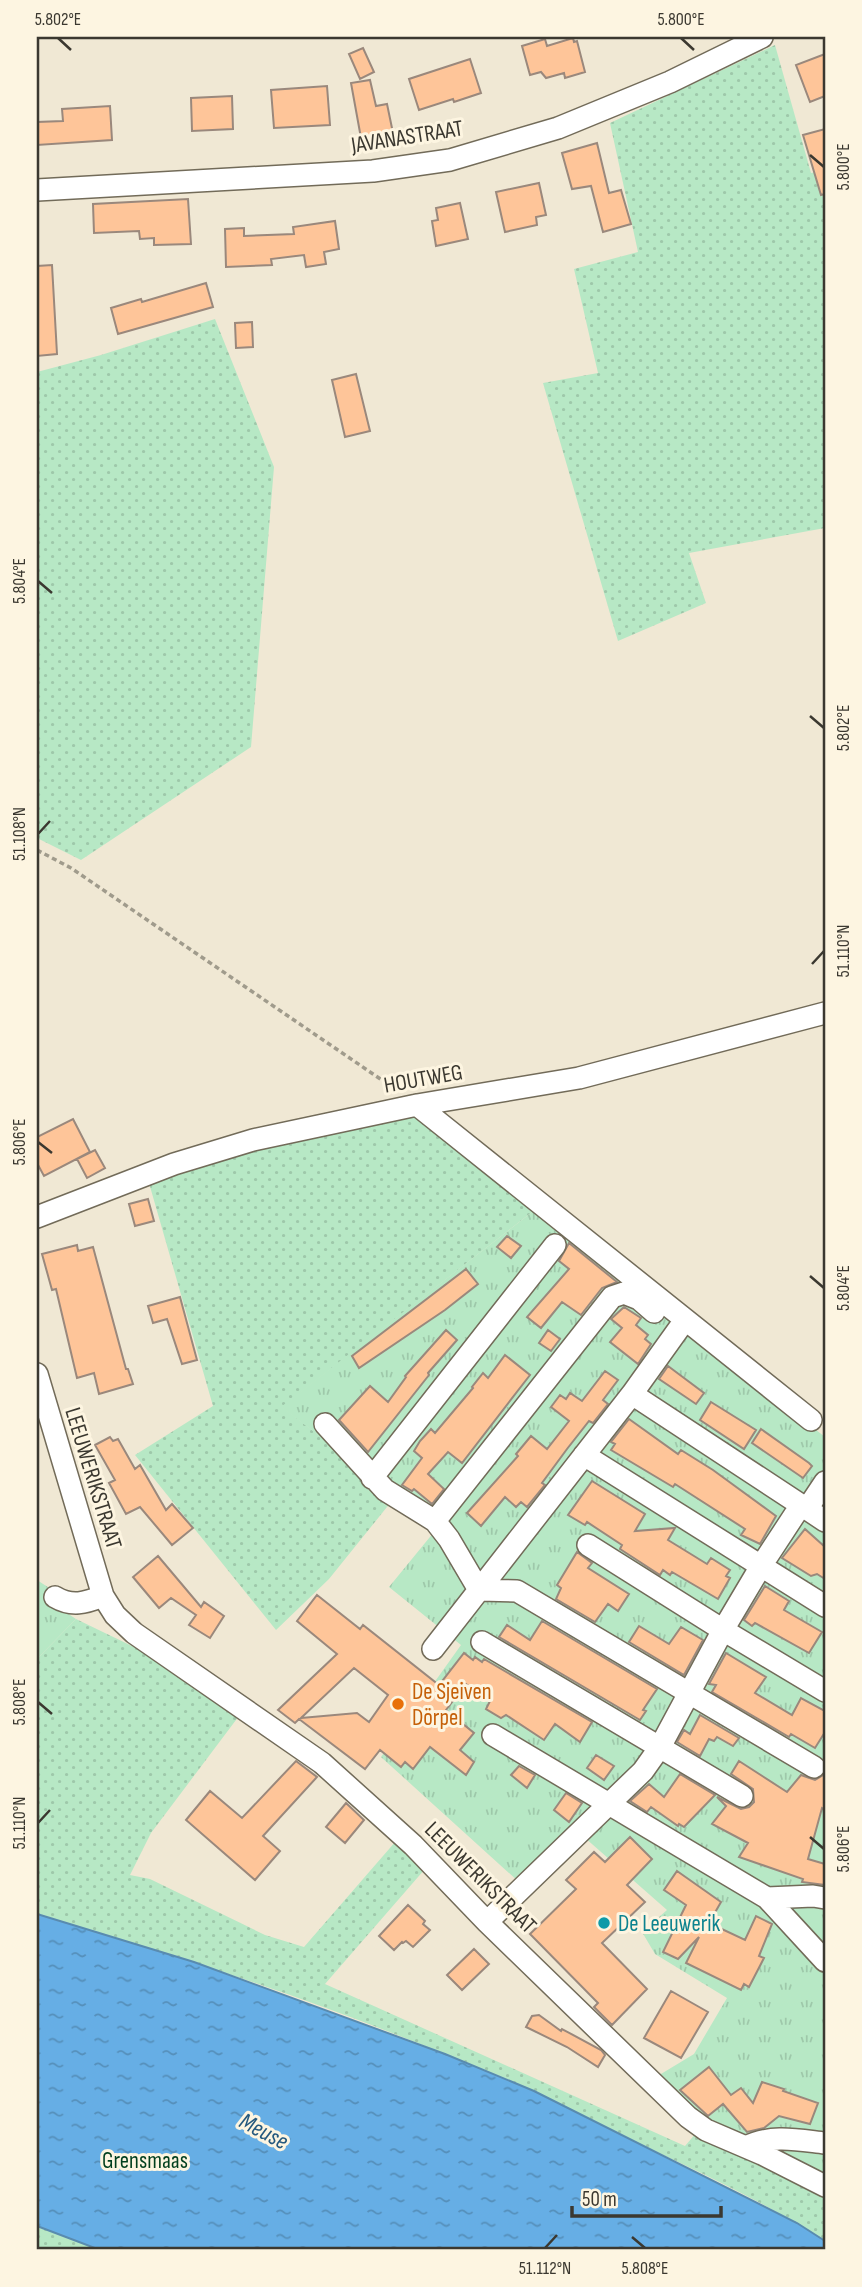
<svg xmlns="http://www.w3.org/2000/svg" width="862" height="2287" font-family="'Sofia Sans Condensed',sans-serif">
  <defs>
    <pattern id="grass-dots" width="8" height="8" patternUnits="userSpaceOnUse" patternTransform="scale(1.75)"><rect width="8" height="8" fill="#b7e8c5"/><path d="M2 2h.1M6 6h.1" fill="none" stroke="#9ec8aa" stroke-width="1.8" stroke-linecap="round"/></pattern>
    <pattern id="park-tufts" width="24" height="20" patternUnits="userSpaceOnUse" patternTransform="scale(1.75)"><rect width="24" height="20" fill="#b7e8c5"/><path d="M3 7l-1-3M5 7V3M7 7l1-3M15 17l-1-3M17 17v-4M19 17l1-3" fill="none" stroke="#9ec8aa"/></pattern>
    <pattern id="water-ripples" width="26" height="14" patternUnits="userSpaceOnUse" patternTransform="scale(1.75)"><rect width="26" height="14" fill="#66aee5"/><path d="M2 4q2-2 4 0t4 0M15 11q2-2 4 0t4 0" fill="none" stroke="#558fba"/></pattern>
  </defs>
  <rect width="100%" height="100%" fill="#f0e8d4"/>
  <!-- grass -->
  <path fill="url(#grass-dots)" d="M775,45L811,173L825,170V528L689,553L706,603L618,641L543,383L598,373L574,269L638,252L610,123Z
    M215,319L274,467L251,747L81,860L37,838V372L101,355Z
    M418,1114L536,1209L282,1407L341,1452L387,1507L329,1579L276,1630L135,1455L213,1406L149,1183C236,1150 327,1133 418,1114Z
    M76,1619L134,1647L178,1673L239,1716L151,1833L130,1875L150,1879L265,1935L304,1947L396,1841L425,1869L325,1984L685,2146L697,2132L825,2191V2241C752,2194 672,2159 593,2123C545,2100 498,2076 449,2056C315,2000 176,1955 37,1914V1659Z
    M37,2226L100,2250H37Z"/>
  <!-- park -->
  <path fill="url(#park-tufts)" d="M536,1209L825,1437V2181L700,2123L656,2077L694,2054L727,1998L655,1954L642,1932L667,1910L584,1837L530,1892L381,1757L461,1645L389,1587L434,1532L391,1503L387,1507L341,1452L281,1407Z
    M37,1580L60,1595L55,1605L76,1619L37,1659Z"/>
  <!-- water -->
  <path fill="url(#water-ripples)" stroke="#598baf" stroke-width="2" d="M37,1914L194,1962L445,2054L534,2091L797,2223L825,2241V2250H100L37,2226Z"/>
  <!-- building -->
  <path fill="#fec599" stroke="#9a887c" stroke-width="2" fill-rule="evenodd" d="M573,38L574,42L577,41L585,72L565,78L564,73L546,78L541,72L530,75L522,46L545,39L547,46Z
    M363,48L374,72L360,79L349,54Z
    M825,54V96L810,102L796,65Z
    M470,59L481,93L454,102L453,99L419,110L409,79Z
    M370,80L376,106L387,104L393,133L361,138L351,83Z
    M327,86L330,125L274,128L271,90Z
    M232,96L233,129L192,131L191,98Z
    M110,106L112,140L37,145V122L63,121L62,109Z
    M825,129V194L821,195L803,135Z
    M597,143L609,193L621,190L631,224L603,232L591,186L572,189L562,153Z
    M539,183L546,215L536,217L537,225L505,232L496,192Z
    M188,199L191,244L154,245V238L140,239L139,231L94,233L93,204Z
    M460,203L468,239L436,246L432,221L438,220L436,208Z
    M335,221L339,249L324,252L326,264L306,267L304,255L271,259L272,265L226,267L225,229L244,228V236L294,234L293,227Z
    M52,265L57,354L37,356V266Z
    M206,283L213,307L118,334L111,308L141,299L142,302Z
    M252,322L253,347L236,348L235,323Z
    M356,374L370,431L345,437L332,380Z
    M73,1119L90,1152L44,1176L37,1163V1137Z
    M95,1150L105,1168L87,1178L77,1159Z
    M148,1199L154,1221L135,1226L129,1204Z
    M507,1236L521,1246L511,1258L497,1247Z
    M569,1243L617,1282L602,1288L581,1315L562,1302L541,1328L527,1317L569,1269L559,1261Z
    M77,1245L78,1251L93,1247L126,1369H128L133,1384L99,1394L94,1373L77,1378L56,1289L52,1290L42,1254Z
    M466,1269L478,1284L445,1310L359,1368L352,1356Z
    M180,1297L197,1360L182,1364L167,1319L153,1323L148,1306Z
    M624,1307L641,1318L636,1325L648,1335L645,1339L651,1344L638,1364L610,1342L622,1328L611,1319Z
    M446,1330L457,1340L428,1373L429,1375L368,1452L339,1420L370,1386L388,1402L406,1377L405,1376Z
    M548,1330L560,1339L551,1351L539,1343Z
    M505,1355L530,1375L462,1463L448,1452L428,1474L444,1489L432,1504L414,1489L412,1491L402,1485L422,1458L414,1451L420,1441L431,1429L435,1433L473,1388L472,1387L483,1373L488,1378Z
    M668,1366L704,1393L696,1404L659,1379Z
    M605,1371L618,1380L603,1400L608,1404L593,1423L589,1421L567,1449L542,1483L545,1485L527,1507L521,1502L516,1507L505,1497L481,1526L467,1513L518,1456L516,1454L531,1436L547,1449L569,1421L551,1407L560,1395L566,1399L570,1393L582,1401Z
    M711,1402L756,1430L744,1449L700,1420Z
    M629,1419L678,1454L681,1450L713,1470L776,1516L760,1544L741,1535L745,1529L675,1484L673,1487L611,1450L615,1444L611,1442Z
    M761,1429L809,1463L812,1466L803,1478L752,1443Z
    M110,1437L113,1441L118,1439L135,1469L140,1465L166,1510L172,1504L193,1528L172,1545L140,1507L126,1514L109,1483L115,1480L95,1445Z
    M592,1481L645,1514L635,1531L675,1528L668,1540L707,1564L711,1558L730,1570L726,1576L730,1578L718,1599L672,1572L670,1575L663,1570L660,1575L620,1549L622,1545L587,1522L585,1525L568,1515Z
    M805,1529L825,1547V1579L817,1574L811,1576L782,1558Z
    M577,1552L592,1563L588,1568L629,1594L618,1611L608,1604L595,1622L556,1599L561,1588L557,1585Z
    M158,1556L201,1607L204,1602L224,1616L210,1638L189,1625L196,1615L171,1598L159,1608L133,1577Z
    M765,1586L789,1601L784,1610L822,1632L809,1653L755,1623L752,1626L744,1620Z
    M317,1595L360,1629L363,1625L439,1685L464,1653L473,1660L475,1657L482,1662L484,1659L592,1722L580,1742L555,1724L544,1740L506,1715L501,1718L486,1709L490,1701L466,1684L446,1710L474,1733L460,1750L474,1762L466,1775L430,1747L413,1769L405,1762L401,1767L380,1750L365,1769L299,1719L295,1723L278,1710L337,1654L297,1621ZM354,1668L388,1695L369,1722L357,1713L301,1718Z
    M542,1621L657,1689L643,1710L646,1711L640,1720L499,1637L507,1625L530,1640Z
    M639,1626L669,1644L681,1627L703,1640L684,1675L629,1642Z
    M726,1653L766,1677L755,1693L792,1715L801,1698L825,1711V1732L815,1748L791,1734L789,1737L712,1692L716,1685L709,1684Z
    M700,1715L739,1738L733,1746L717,1737L714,1741L709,1739L700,1756L677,1742L684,1730L690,1734Z
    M596,1755L614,1766L604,1780L587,1768Z
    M296,1761L317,1777L263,1836L280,1851L255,1880L186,1820L210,1791L242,1818Z
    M739,1761L787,1792L801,1775L815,1780L825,1774V1810L822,1808L808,1859L825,1864V1885L802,1882L803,1879L739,1857L748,1843L712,1824L726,1806L717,1797L741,1809L749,1807L754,1802L753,1789L731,1774Z
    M519,1766L535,1775L527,1788L511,1775Z
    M680,1774L715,1795L684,1827L679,1824L678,1826L651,1807L647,1812L630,1801L649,1784L664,1797Z
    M566,1793L582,1803L569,1822L554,1810Z
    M346,1803L364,1820L345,1843L326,1827Z
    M630,1837L652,1859L627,1885L645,1902L602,1943L647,1989L612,2025L594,2007L598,2003L530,1934L576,1889L566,1880L594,1852L605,1862Z
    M677,1871L721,1902L709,1923L745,1940L756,1916L772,1924L759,1956L764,1958L749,1987L744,1984L741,1990L686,1963L699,1937L678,1959L663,1952L686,1905L664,1890Z
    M408,1905L425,1921L423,1924L430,1930L413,1947L406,1941L403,1943L402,1942L394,1950L379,1936Z
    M474,1949L489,1964L462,1990L447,1975Z
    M671,1991L708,2012L681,2058L644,2038Z
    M539,2015L561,2031L562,2029L601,2050L605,2055L598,2067L567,2047L526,2027L532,2016Z
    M709,2067L731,2095L741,2088L753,2103L762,2082L784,2089L783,2091L818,2103L810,2124L779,2116L764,2128L747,2132L723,2104L708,2116L680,2090Z"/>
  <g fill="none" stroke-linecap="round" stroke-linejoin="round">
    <!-- minor casing -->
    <g stroke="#726b59" stroke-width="24">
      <path id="minor" d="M37,190L373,171L450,160L558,128L670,82L762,37
        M417,1105L811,1420
        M37,1217L174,1164L253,1140L417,1105L579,1078L825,1013
        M37,1374L103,1596L115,1615L134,1633L322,1763L413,1845L487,1922L688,2117L706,2130L762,2154L825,2186
        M325,1424L385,1490L435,1521L449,1539L479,1590L517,1591L814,1767
        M584,1455L825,1606
        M372,1478L555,1245
        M801,1505L825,1521
        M807,1509L825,1482
        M435,1521L612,1297L624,1293L639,1299L654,1312
        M588,1545L723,1630L825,1691
        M55,1597C72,1607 85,1603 103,1596
        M482,1642L742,1796
        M433,1649L632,1394
        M493,1735L767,1898L825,1961
        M767,1898L813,1896L825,1898
        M487,1922L643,1771L660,1747L723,1630L761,1566L801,1505L632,1394L685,1320
        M746,2147C772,2134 798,2140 825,2143"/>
    </g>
    <!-- path -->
    <path stroke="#a09b8c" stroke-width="3.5" stroke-dasharray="5 3.5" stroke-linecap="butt" d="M37,850L71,868L395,1089"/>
    <!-- minor -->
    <use href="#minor" stroke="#fff" stroke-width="21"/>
  </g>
  <!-- ticks -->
  <path fill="none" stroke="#3b3830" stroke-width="2.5" d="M58,38L71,50M681,38L694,50M810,155L824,167M38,581L52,593M810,716L824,728M38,834L50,821M812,964L824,951M38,1142L52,1153M810,1276L824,1288M38,1702L52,1714M38,1823L50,1810M810,1837L824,1849M632,2237L645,2248M545,2248L557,2235"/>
  <!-- markers -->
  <circle fill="#e8710a" stroke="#fdf5e1" stroke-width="2.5" cx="398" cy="1704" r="7"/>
  <circle fill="#0f9aa8" stroke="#fdf5e1" stroke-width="2.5" cx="604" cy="1923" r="7"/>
  <g text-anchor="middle" stroke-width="6" stroke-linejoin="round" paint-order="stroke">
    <!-- street labels -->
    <g font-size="23" fill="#3b3830" stroke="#fdf5e1">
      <text transform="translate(407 136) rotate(-9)" y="8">JAVANASTRAAT</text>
      <text transform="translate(423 1078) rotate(-10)" y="8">HOUTWEG</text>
      <text transform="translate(94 1478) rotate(73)" y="8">LEEUWERIKSTRAAT</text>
      <text transform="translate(481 1877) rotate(45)" y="8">LEEUWERIKSTRAAT</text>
    </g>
    <!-- food labels -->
    <g font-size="23" fill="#c56008" stroke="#fdf5e1" text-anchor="start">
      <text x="412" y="1699">De Sjeiven<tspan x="412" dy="26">Dörpel</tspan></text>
    </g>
    <!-- culture labels -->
    <g font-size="23" fill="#0d838f" stroke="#fdf5e1" text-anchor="start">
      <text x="618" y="1931">De Leeuwerik</text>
    </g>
    <!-- park labels -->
    <g font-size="23" fill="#003f1e" stroke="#fdf5e1">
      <text x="145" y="2168">Grensmaas</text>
    </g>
    <!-- water labels -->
    <g font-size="24" font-style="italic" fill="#25597e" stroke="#fdf5e1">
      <text transform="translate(264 2131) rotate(28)" y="8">Meuse</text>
    </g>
  </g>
  <!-- border -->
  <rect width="862" height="2287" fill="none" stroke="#fdf5e1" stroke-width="77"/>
  <!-- scale -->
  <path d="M572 2206v10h149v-10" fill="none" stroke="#3b3830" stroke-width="3.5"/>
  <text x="582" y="2206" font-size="21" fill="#3b3830" stroke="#fdf5e1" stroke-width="5" paint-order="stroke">50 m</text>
  <rect x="38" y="38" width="786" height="2210" fill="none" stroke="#3b3830" stroke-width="2.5"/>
  <g font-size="18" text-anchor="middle" fill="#3b3830">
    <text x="58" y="25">5.802°E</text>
    <text x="681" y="25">5.800°E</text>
    <text transform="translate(843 167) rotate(-90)" y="6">5.800°E</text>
    <text transform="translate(19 581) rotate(-90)" y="6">5.804°E</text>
    <text transform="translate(843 728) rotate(-90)" y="6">5.802°E</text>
    <text transform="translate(19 834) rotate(-90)" y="6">51.108°N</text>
    <text transform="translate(843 951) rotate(-90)" y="6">51.110°N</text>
    <text transform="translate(19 1142) rotate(-90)" y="6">5.806°E</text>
    <text transform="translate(843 1288) rotate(-90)" y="6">5.804°E</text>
    <text transform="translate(19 1702) rotate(-90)" y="6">5.808°E</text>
    <text transform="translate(19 1823) rotate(-90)" y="6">51.110°N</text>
    <text transform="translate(843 1849) rotate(-90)" y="6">5.806°E</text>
    <text x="545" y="2274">51.112°N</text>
    <text x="645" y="2274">5.808°E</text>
  </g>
</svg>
